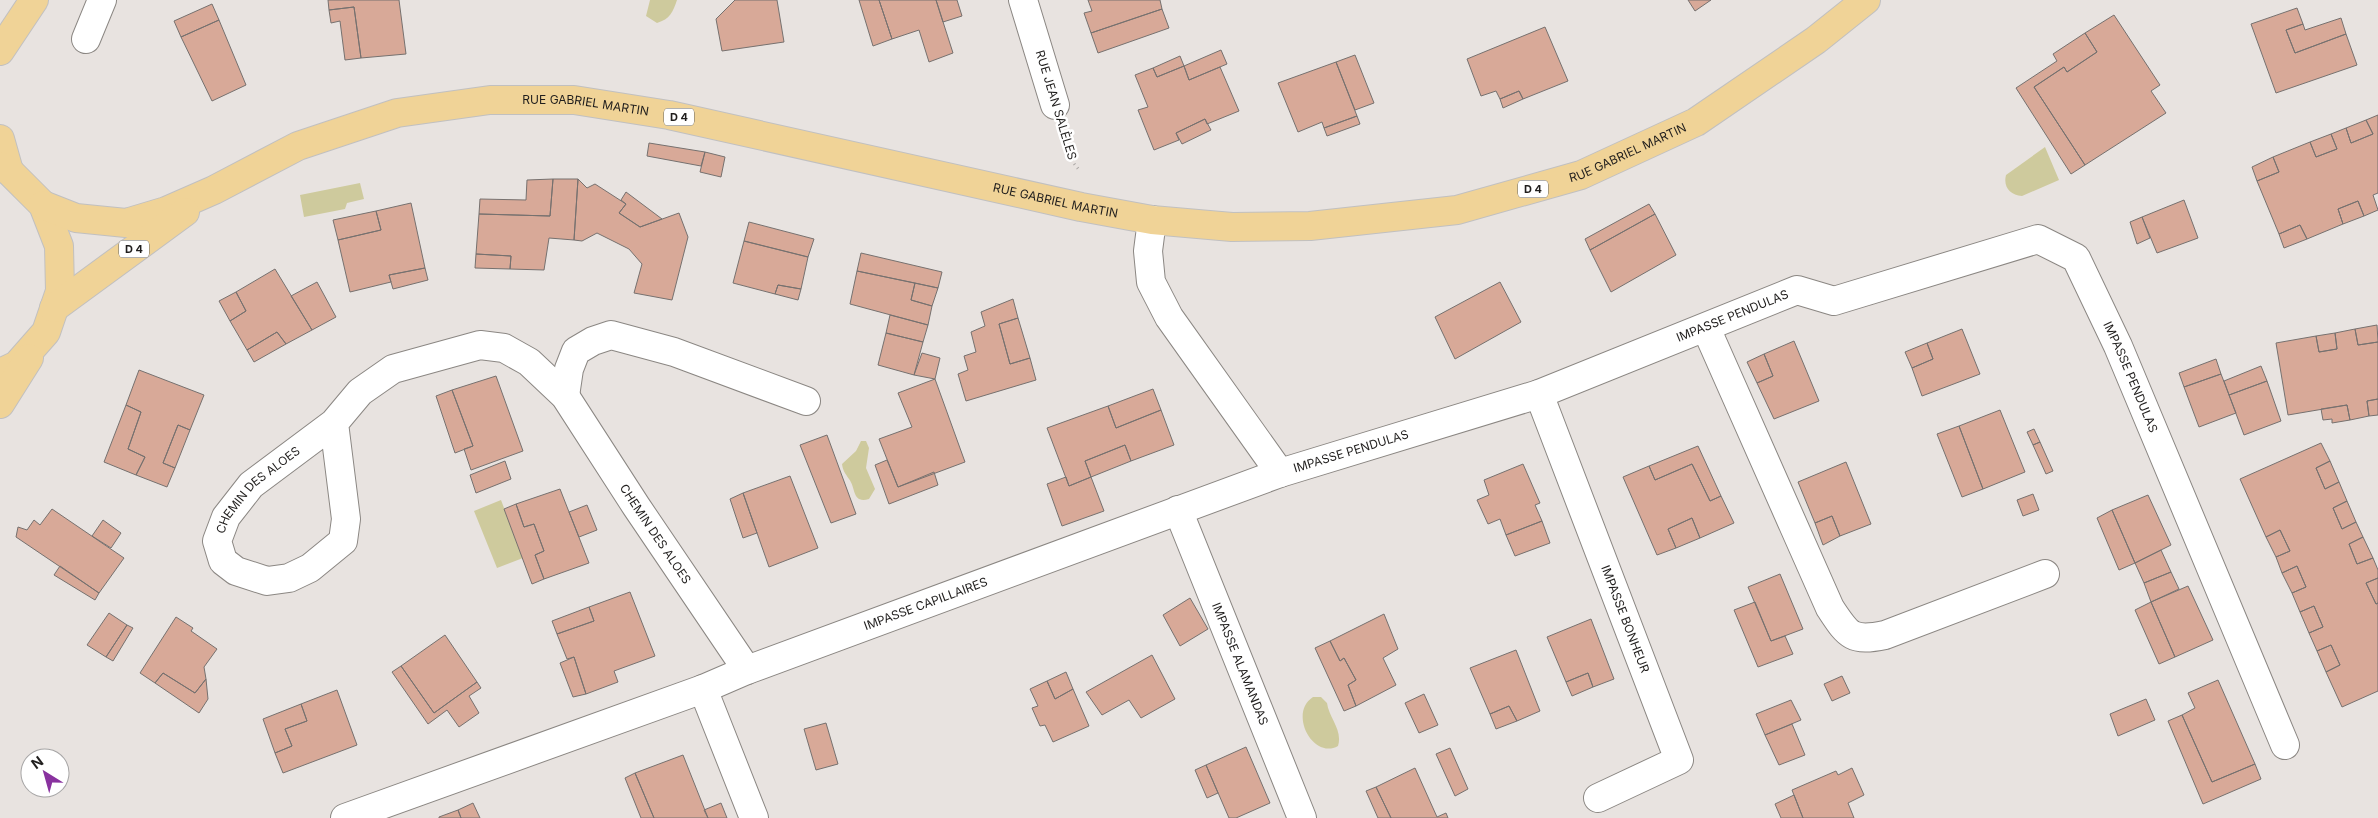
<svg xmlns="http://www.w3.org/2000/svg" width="2378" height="818" font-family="Inter,sans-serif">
  <rect width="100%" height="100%" fill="#e8e3e0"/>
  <!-- water -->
  <path fill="#ceca9d" d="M650,0H677C673,12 670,19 657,23L646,16Z
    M2045,147L2059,180L2022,196C2010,195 2003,187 2006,175Z
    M360,183L364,199L347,203L345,209L304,217L300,195Z
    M861,441H866L869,448L866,468L875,489L869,499C852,504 856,488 849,479C845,473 843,471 842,464L856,451Z
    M501,500L523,558L497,568L474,511Z
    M1313,697H1321L1327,703C1329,718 1343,730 1338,746C1313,760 1288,713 1313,697Z"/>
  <!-- building -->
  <path fill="#d8a998" stroke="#76716f" d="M328,0H399L406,54L361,58L354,7L329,10Z
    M735,0H777L784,42L722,51L716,19Z
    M859,0H879L892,39L873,46Z
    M879,0H936L953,53L929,62L919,30L892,39Z
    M936,0H957L962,16L943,22Z
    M1088,0H1160L1162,9L1091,33L1084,13L1092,11Z
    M1688,0H1711L1695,11Z
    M212,4L219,20L181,37L174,21Z
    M354,7L361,58L345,60L340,21L331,23L329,10Z
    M2297,8L2303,24L2286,30L2295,53L2346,34L2357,65L2276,93L2251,24Z
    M1162,9L1169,28L1098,53L1091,33Z
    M2114,15L2160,85L2151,91L2166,113L2085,165L2034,87L2064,67L2067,72L2097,52L2085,33Z
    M2341,18L2346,34L2295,53L2286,30L2303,24L2305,30Z
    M219,20L246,85L212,101L181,37Z
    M1545,27L1568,81L1523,99L1519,91L1500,99L1496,91L1481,96L1467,59Z
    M2085,33L2097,52L2067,72L2064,67L2034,87L2085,165L2071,174L2016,88L2057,61L2053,54Z
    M1221,50L1227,64L1189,80L1184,66Z
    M1355,55L1374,103L1355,110L1336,62Z
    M1180,56L1184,66L1157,77L1153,68Z
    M1336,62L1357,116L1324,128L1322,122L1298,132L1278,83Z
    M1184,66L1189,80L1220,67L1239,111L1207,124L1205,119L1176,133L1179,140L1154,150L1138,110L1148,107L1135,75L1153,68L1157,77Z
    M1519,91L1523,99L1503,108L1500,99Z
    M2378,115V193L2373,195L2378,210L2364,216L2358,201L2338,209L2343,224L2307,239L2300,225L2279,234L2257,181L2279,172L2273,157L2310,142L2316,157L2337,149L2331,134L2346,128L2351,143L2373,134L2366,120Z
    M1357,116L1360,124L1327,136L1324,128Z
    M1205,119L1211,130L1182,144L1176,133Z
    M2366,120L2373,134L2351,143L2346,128Z
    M2331,134L2337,149L2316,157L2310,142Z
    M649,143L705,152L701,166L647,156Z
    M705,152L725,157L721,177L700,172Z
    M2273,157L2279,172L2257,181L2252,167Z
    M553,179H578L574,240L549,238L544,270L510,269L511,256L476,254L479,214L550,216Z
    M553,179L550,216L479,214L480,199L526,200L527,180Z
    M578,179L587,188L595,184L626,204L619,213L640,227L679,213L688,237L672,300L634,293L642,264L629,249L597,233L582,241L574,240Z
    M626,192L662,219L640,227L619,213L626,204L621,200Z
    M2184,200L2198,238L2157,253L2142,217Z
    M2358,201L2364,216L2343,224L2338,209Z
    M411,203L425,268L389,275L391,282L350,292L338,240L381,230L376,211Z
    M1649,204L1655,214L1590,250L1585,239Z
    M376,211L381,230L338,240L333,220Z
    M1655,214L1676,255L1611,292L1590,250Z
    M2142,217L2150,238L2137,244L2130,222Z
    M749,222L814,239L808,257L744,241Z
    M2300,225L2307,239L2284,248L2279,234Z
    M744,241L808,257L801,289L778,285L775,294L733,283Z
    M861,253L942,272L938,288L857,271Z
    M476,254L511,256L510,269L475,268Z
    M425,268L428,280L393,289L389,275Z
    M275,269L312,330L286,344L277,332L247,350L230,321L246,311L236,292Z
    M857,271L915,283L911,300L932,306L928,325L850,304Z
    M317,282L336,317L312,330L291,296Z
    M1500,282L1521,322L1455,359L1435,317Z
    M915,283L938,288L932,306L911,300Z
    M778,285L801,289L798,300L775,294Z
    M236,292L246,311L230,321L219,301Z
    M1013,299L1018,318L999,324L1010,364L1030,358L1036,380L966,401L958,374L968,370L964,356L976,352L971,332L985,326L981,312Z
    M890,315L928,325L923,342L886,333Z
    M1018,318L1030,358L1010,364L999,324Z
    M2377,325L2378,342L2358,345L2355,329Z
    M1962,329L1980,374L1922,396L1912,368L1933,359L1927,343Z
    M2355,329L2358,345L2378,342V399L2367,401L2369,416L2350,420L2347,405L2288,415L2276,343L2316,336L2319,352L2337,349L2335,333Z
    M277,332L286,344L254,362L247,350Z
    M886,333L923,342L914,375L878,365Z
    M2335,333L2337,349L2319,352L2316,336Z
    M1794,341L1819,401L1774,419L1757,383L1773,376L1764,354Z
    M1927,343L1933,359L1912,368L1905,352Z
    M922,353L940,358L935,379L914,375Z
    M1764,354L1773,376L1757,383L1747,362Z
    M2216,359L2221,374L2184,387L2179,373Z
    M2261,366L2267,381L2229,395L2224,381Z
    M139,370L204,395L190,430L178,425L163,463L175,468L167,487L136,475L145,457L128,449L141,412L126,405Z
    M2221,374L2236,413L2199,427L2184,387Z
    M496,376L523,451L471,470L464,449L473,446L452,390Z
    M935,379L965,462L898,487L879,439L912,427L898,393Z
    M2267,381L2281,421L2244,435L2229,395Z
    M1153,389L1161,410L1116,428L1108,406Z
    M452,390L473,446L455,453L436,396Z
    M2378,399V415L2369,416L2367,401Z
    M126,405L141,412L128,449L145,457L136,475L104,462Z
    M2347,405L2350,420L2332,423V419L2323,420L2321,409Z
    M1108,406L1116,428L1161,410L1174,445L1131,461L1125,445L1085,461L1091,477L1069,486L1047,428Z
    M2000,410L2025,472L1983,489L1959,426Z
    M178,425L190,430L175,468L163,463Z
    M1959,426L1983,489L1962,497L1937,434Z
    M2034,429L2040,442L2033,445L2027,432Z
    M827,435L856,514L831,523L800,445Z
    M2040,442L2053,471L2046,474L2033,445Z
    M2321,443L2330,461L2316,468L2325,489L2339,482L2347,501L2333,508L2342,529L2356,522L2363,537L2349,544L2357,564L2373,558L2378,570V578L2366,583L2376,604L2378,603V691L2342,707L2326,672L2340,665L2331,645L2317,651L2309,633L2323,627L2314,606L2300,612L2292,593L2306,587L2297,566L2282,573L2276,557L2290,551L2280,530L2266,537L2240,479Z
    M1125,445L1131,461L1091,477L1085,461Z
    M1698,446L1721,496L1710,501L1692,464L1655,480L1649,466Z
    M887,460L898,487L934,472L938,485L889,504L875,465Z
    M505,461L511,479L476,493L470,475Z
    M2330,461L2339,482L2325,489L2316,468Z
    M1846,462L1871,524L1840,536L1832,516L1815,523L1798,482Z
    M1523,464L1540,503L1535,505L1542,521L1506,535L1500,519L1488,524L1477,500L1489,495L1484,480Z
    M1692,464L1710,501L1721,496L1734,523L1700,538L1692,518L1668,529L1676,548L1657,555L1623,477L1649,466L1655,480Z
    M790,476L818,548L769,567L743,493Z
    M1066,477L1069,486L1091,477L1104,511L1062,526L1047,484Z
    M560,489L589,563L544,579L535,555L544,551L534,524L524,527L516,504Z
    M743,493L757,533L743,538L730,499Z
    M2033,494L2039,510L2023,516L2017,500Z
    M2148,495L2171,545L2135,563L2112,510Z
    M2347,501L2356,522L2342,529L2333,508Z
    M516,504L524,527L534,524L544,551L535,555L544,579L532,584L504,509Z
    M587,505L597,530L579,537L569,512Z
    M52,509L124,558L99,593L16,537L18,527L27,530L34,520L40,525Z
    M2112,510L2135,563L2119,570L2097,518Z
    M1832,516L1840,536L1823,545L1815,523Z
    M1692,518L1700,538L1676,548L1668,529Z
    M103,520L121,533L111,548L92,536Z
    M1542,521L1550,543L1515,556L1506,535Z
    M2280,530L2290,551L2276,557L2266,537Z
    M2363,537L2373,558L2357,564L2349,544Z
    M2161,550L2171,572L2144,583L2135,563Z
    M60,566L99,593L95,600L54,575Z
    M2297,566L2306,587L2292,593L2282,573Z
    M2171,572L2179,589L2151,602L2144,583Z
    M1780,574L1803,629L1771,641L1748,587Z
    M2378,578V603L2376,604L2366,583Z
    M2188,586L2213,640L2175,657L2151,602Z
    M630,592L655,656L614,671L618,682L586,694L574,657L567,659L557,634L594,621L589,607Z
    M1190,598L1208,629L1180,646L1163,615Z
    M1755,602L1771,641L1785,636L1793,654L1758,667L1734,610Z
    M2151,602L2175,657L2159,664L2135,610Z
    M2314,606L2323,627L2309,633L2300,612Z
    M589,607L594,621L557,634L552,621Z
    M109,613L127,625L106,657L87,645Z
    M1384,614L1398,649L1383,658L1396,685L1356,706L1348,685L1356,680L1344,658L1340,661L1330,641Z
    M176,617L193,628L191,631L217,649L204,667L206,679L195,693L163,673L155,683L140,673Z
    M1591,619L1614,679L1593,687L1588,673L1566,682L1547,637Z
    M127,625L133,628L113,661L106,657Z
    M445,635L477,682L434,713L401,666Z
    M1330,641L1340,661L1344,658L1356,680L1348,685L1356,706L1344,711L1315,648Z
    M2331,645L2340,665L2326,672L2317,651Z
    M1516,650L1540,711L1517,721L1509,706L1490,714L1470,668Z
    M1152,655L1175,699L1141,718L1129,700L1102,715L1086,692Z
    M574,657L586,694L573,697L560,663Z
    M401,666L434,713L477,682L481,688L469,696L479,713L459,727L447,710L428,724L392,672Z
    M1066,672L1073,689L1055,699L1047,681Z
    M163,673L195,693L206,679L208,699L199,713L155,683Z
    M1588,673L1593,687L1572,696L1566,682Z
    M1842,676L1850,693L1832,701L1824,684Z
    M2218,680L2255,764L2212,782L2182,715L2195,708L2188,693Z
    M1047,681L1055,699L1073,689L1089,726L1053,742L1045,725L1040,726L1032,708L1038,706L1030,689Z
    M337,690L357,745L283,773L275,753L292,746L285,729L307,721L301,704Z
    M1424,694L1438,725L1419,733L1405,703Z
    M2146,699L2155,720L2118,736L2110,714Z
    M1791,700L1801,720L1765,735L1756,714Z
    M301,704L307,721L285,729L292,746L275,753L263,719Z
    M1509,706L1517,721L1496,729L1490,714Z
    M2182,715L2212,782L2255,764L2261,779L2203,804L2168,721Z
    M826,723L838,764L816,770L804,729Z
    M1792,724L1805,755L1779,765L1765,735Z
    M1246,747L1270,803L1236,818H1229L1206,765Z
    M1450,748L1468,789L1455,796L1436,754Z
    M683,755L708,818H654L635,773Z
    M1206,765L1218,793L1207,798L1195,770Z
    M1415,768L1437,817L1446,813L1448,818H1391L1376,787Z
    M1852,768L1864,795L1848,803L1854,818H1803L1792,790L1836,771L1838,775Z
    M635,773L654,818H641L625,778Z
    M1376,787L1391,818H1378L1366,791Z
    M1794,795L1803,818H1781L1775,804Z
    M473,803L480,818H461L458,810Z
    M721,803L727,818H708L704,810Z
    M458,810L461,818H439V817Z"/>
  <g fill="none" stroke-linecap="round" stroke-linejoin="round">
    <!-- minor casing -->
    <g stroke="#8b8783" stroke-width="30">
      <g id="minor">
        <path d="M1023,0L1055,105"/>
        <path d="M86,39L102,0"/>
        <path d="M1152,220L1148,251L1151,282L1169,317L1280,473"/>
        <path d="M1706,328L1830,608C1848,635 1851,642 1885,635L2045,574"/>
        <path id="s1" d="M1539,394L1679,760L1598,798"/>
        <path d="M565,396L569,369L576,351L593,341L611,335L674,352L806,401"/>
        <path id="s2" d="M334,423L346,519L343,541L310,568L289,578L267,581L236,571L223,561L217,541L226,517L251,485L334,423L360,392L393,369L480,345L504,348L529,362L565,396L636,506L747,670"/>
        <path id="s3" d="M1178,510L1302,818"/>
        <path d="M703,689L754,818"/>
        <path id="s4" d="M345,818L703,689L747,670L1280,473L1539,394L1797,290L1834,301L2038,239L2076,258L2118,346L2285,745"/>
      </g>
    </g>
    <!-- major casing -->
    <g stroke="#c1c0c0" stroke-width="30">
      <g id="major">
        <path d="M0,51L34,0"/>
        <path d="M0,139L9,171"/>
        <path d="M0,166L9,171L43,205L59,246L60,291L46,332L17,365L0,373"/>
        <path id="s5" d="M43,205L76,218L126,223L166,211L214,190L298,146L397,113L490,100H574L669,115L1081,207L1152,220L1232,227L1310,226L1457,210L1581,175L1696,122L1816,40L1866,0"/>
        <path d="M54,308L185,212"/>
        <path d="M0,404L29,358"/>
      </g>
    </g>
    <!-- path -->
    <path stroke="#aaa6a4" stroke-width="3" stroke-dasharray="1 4" stroke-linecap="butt" d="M1064,136L1071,160L1080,171"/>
    <!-- minor -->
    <use href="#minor" stroke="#fff" stroke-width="28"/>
    <!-- major -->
    <use href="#major" stroke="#f0d397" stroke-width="28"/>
  </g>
  <g text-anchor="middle" stroke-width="5" stroke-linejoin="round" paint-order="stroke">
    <!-- shield labels -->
    <g fill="#fff" stroke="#636261" stroke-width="1">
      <rect x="664" y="108.5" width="30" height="17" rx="4"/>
      <rect x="1518" y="180.5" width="30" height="17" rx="4"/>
      <rect x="119" y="240.5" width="30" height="17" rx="4"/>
    </g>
    <g font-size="11" font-weight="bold" fill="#201e1d">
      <text x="679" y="121">D 4</text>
      <text x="1533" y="193">D 4</text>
      <text x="134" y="253">D 4</text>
    </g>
    <!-- street labels -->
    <g font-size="12" fill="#201e1d" stroke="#fff">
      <text transform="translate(1056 105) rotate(73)" y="4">RUE JEAN SALÈLES</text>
      <text dy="4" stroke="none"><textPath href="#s5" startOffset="569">RUE GABRIEL MARTIN</textPath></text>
      <text dy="4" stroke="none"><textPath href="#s5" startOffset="1634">RUE GABRIEL MARTIN</textPath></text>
      <text dy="4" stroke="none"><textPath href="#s5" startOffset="1049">RUE GABRIEL MARTIN</textPath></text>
      <text dy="4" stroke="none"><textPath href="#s4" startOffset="1476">IMPASSE PENDULAS</textPath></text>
      <text dy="4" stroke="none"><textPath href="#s4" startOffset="1971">IMPASSE PENDULAS</textPath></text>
      <text dy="4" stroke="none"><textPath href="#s4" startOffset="1071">IMPASSE PENDULAS</textPath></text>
      <text dy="4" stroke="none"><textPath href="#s2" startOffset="344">CHEMIN DES ALOES</textPath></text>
      <text dy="4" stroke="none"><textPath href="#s2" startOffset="885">CHEMIN DES ALOES</textPath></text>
      <text dy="4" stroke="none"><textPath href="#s4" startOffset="619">IMPASSE CAPILLAIRES</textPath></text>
      <text dy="4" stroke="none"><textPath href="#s1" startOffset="241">IMPASSE BONHEUR</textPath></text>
      <text dy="4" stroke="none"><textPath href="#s3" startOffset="166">IMPASSE ALAMANDAS</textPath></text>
    </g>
  </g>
  <!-- north arrow -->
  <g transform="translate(45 773) rotate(323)"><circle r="24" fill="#ffffff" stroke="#a6a5a5"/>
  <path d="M0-4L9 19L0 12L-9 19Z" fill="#89329f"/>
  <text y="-8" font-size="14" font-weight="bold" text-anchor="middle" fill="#201e1d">N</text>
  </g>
</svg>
